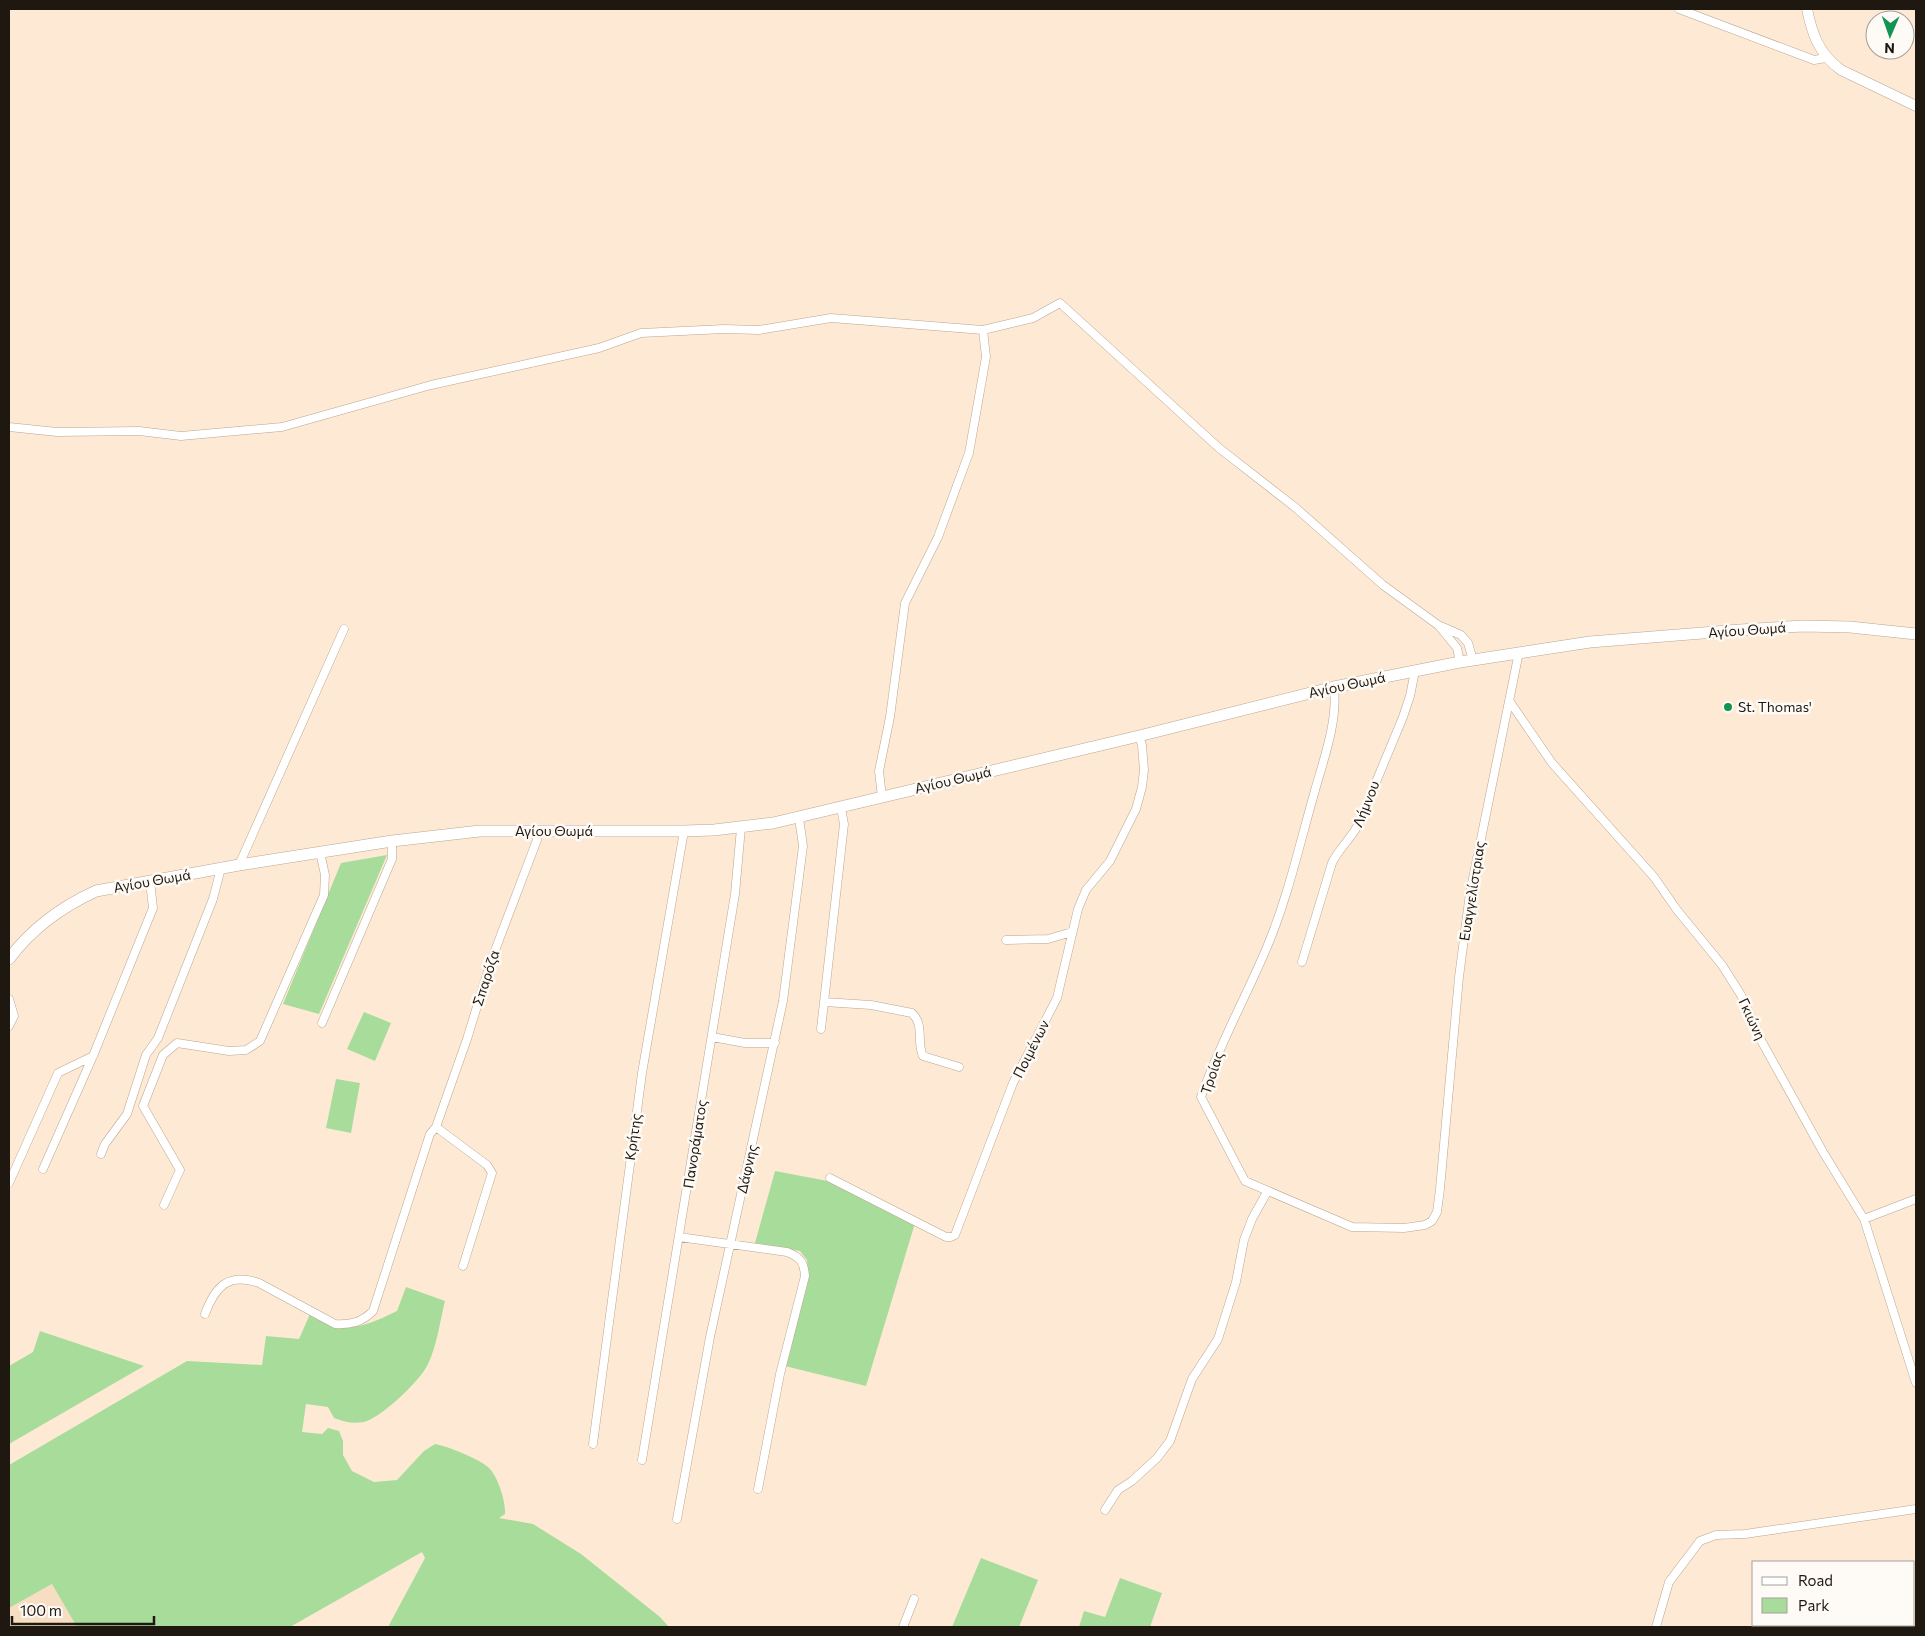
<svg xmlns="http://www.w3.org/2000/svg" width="1925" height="1636" font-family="Commissioner,sans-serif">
  <rect width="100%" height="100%" fill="#feead4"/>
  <!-- built -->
  <path fill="#f7dec2" d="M52,1584L77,1627H9V1608Z"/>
  <!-- green -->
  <path fill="#a8dc9b" d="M387,855L319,1014L283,1004L341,863Z
    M364,1012L391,1023L375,1061L347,1049Z
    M336,1079L360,1083L351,1133L326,1128Z
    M775,1171L833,1182L915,1223L866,1386L785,1366L808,1274L807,1260L800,1251L755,1243Z
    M406,1287L445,1301C440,1321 437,1345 428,1364C421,1380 381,1418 364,1422C352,1424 345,1422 334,1418L328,1407L306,1404L302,1432L322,1434L328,1428L339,1431L343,1441V1455L352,1471L374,1482L397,1480L424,1451L435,1444C447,1446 479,1459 488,1467C498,1476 506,1502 505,1514L499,1518L533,1524L581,1554L660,1617L669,1627H388L425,1558L422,1552L290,1627H77L52,1584L9,1608V1465L187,1361L262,1365L266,1336L299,1339L310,1314C349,1332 358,1330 397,1311Z
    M40,1331L144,1366L9,1444V1366L33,1352Z
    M981,1558L1038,1580L1019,1627H952Z
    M1120,1578L1162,1593L1150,1627H1079L1084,1611L1105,1617Z"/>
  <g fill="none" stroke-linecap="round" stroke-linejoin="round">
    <!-- minor casing -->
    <g stroke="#b9a691" stroke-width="9">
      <path id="minor" d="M1679,9L1814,60L1826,58
        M9,427L57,432L139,431L181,436L282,427L431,385L599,348L641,333L724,329L759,330L831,318L983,330
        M1439,626L1457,648L1460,662
        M1334,687C1338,722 1323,761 1314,794C1299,846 1288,897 1267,947C1246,997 1219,1045 1201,1097L1245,1181L1352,1227L1404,1228L1425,1225L1432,1221L1437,1212L1440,1189L1459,977L1470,893L1519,652
        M1510,702L1552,763L1654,877L1677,910L1722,965L1741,995L1762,1042L1823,1152L1864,1219L1916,1383
        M882,797L879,771L890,717L905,603L938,537L969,453L986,357L983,330L1033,318L1060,303L1219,448L1296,508L1383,585L1438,625L1461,635L1468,643L1473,660
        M239,865L344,629
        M1006,940L1048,939L1072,932
        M1302,962L1332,863C1339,848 1352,838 1359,823L1403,717L1410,696L1415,671
        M9,999L14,1016L9,1026
        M824,1002L871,1005L912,1013C925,1026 916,1041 923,1056L959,1067
        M322,1023L392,859V841
        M821,1029L844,824L841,808
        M712,1037L745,1043H775
        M436,1127L487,1165L492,1173L463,1266
        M101,1154L105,1144L127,1114L146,1055L158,1038L213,899L221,868
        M43,1169L93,1056L153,908L150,881
        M830,1178L946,1237H951L955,1235L1013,1083L1057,998L1078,909L1086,890L1110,861L1136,809L1142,787L1144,770L1142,745L1139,736
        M9,1183L58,1073L93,1056
        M164,1205L180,1170L143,1106L163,1055L177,1043L229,1051L246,1050L260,1041L324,895L325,875L320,852
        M1864,1219L1916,1199
        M679,1237L787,1252C800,1257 804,1262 805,1276L780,1374L758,1489
        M205,1314C215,1287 228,1272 259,1283L335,1324C351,1325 362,1322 373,1311L430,1134L436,1127L467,1039L491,961L537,840V831
        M593,1444L642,1073L684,831
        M642,1460L735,894L741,828
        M1105,1510L1118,1490L1132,1481L1157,1458L1170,1441L1192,1379L1218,1339L1236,1282L1244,1240L1252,1219L1267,1192
        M677,1519L710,1337L783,1001L803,846L799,818
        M903,1627L914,1599
        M1656,1627L1669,1582L1700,1541L1716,1535L1745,1534L1916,1509"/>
    </g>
    <!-- tertiary casing -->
    <g stroke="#b9a691" stroke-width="11">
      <path id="tertiary" d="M1807,9C1812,34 1819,54 1841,70L1916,106"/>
    </g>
    <!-- secondary casing -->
    <g stroke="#b9a691" stroke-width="12">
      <path id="secondary" d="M9,959C32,928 61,907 96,891L239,865L392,841L480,831H684L714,830L773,823L1139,736L1334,687L1460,662L1590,642L1740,630L1803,626L1850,627L1916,634"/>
    </g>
    <!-- minor -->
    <use href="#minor" stroke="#fff" stroke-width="8"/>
    <!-- tertiary -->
    <use href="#tertiary" stroke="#fff" stroke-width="10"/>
    <!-- secondary -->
    <use href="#secondary" stroke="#fff" stroke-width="11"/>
  </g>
  <!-- markers -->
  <circle fill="#129453" stroke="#fefaf6" stroke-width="2" cx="1728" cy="707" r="5"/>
  <g text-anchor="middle" stroke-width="5" stroke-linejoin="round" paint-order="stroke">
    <!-- street labels -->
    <g font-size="14" fill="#1f1810" stroke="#fefaf6">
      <text transform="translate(1747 630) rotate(-4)" y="5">Αγίου Θωμά</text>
      <text transform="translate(1347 685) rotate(-12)" y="5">Αγίου Θωμά</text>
      <text transform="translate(953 780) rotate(-13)" y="5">Αγίου Θωμά</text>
      <text transform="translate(1366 804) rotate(-68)" y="5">Λήμνου</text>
      <text x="554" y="836">Αγίου Θωμά</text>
      <text transform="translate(152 881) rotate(-10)" y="5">Αγίου Θωμά</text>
      <text transform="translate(1472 891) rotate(-81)" y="5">Ευαγγελίστριας</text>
      <text transform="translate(486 978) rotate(-72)" y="5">Σπαρόζα</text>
      <text transform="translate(1752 1019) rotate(65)" y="5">Γκιώνη</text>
      <text transform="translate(1031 1049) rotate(-63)" y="5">Ποιμένων</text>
      <text transform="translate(1212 1073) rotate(-72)" y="5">Τροίας</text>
      <text transform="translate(633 1137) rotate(-82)" y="5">Κρήτης</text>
      <text transform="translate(695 1144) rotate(-81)" y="5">Πανοράματος</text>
      <text transform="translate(747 1169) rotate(-77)" y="5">Δάφνης</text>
    </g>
    <!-- poi labels -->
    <g font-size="14" fill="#1f1810" stroke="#fefaf6" text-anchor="start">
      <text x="1738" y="712">St. Thomas'</text>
    </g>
  </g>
  <!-- border -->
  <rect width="1925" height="1636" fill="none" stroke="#1f1810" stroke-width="20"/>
  <!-- legend -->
  <rect x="1752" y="1561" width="162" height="65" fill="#fefaf6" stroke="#a5a09a"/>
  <rect x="1762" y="1577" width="25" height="8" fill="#ffffff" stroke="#a5a09a"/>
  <text x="1798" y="1586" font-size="15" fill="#1f1810">Road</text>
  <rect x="1762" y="1598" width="25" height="15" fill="#a8dc9b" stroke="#a5a09a"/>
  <text x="1798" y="1611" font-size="15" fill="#1f1810">Park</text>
  <!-- north arrow -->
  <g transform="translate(1890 35) rotate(182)"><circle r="24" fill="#fefaf6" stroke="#a5a09a"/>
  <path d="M0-4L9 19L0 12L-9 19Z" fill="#129453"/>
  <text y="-8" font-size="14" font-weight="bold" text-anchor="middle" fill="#1f1810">N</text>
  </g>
  <!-- scale -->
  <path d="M12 1616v8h142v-8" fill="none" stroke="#1f1810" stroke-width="2.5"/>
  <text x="20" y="1616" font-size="15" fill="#1f1810" stroke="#fefaf6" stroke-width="4" paint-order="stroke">100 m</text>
</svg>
